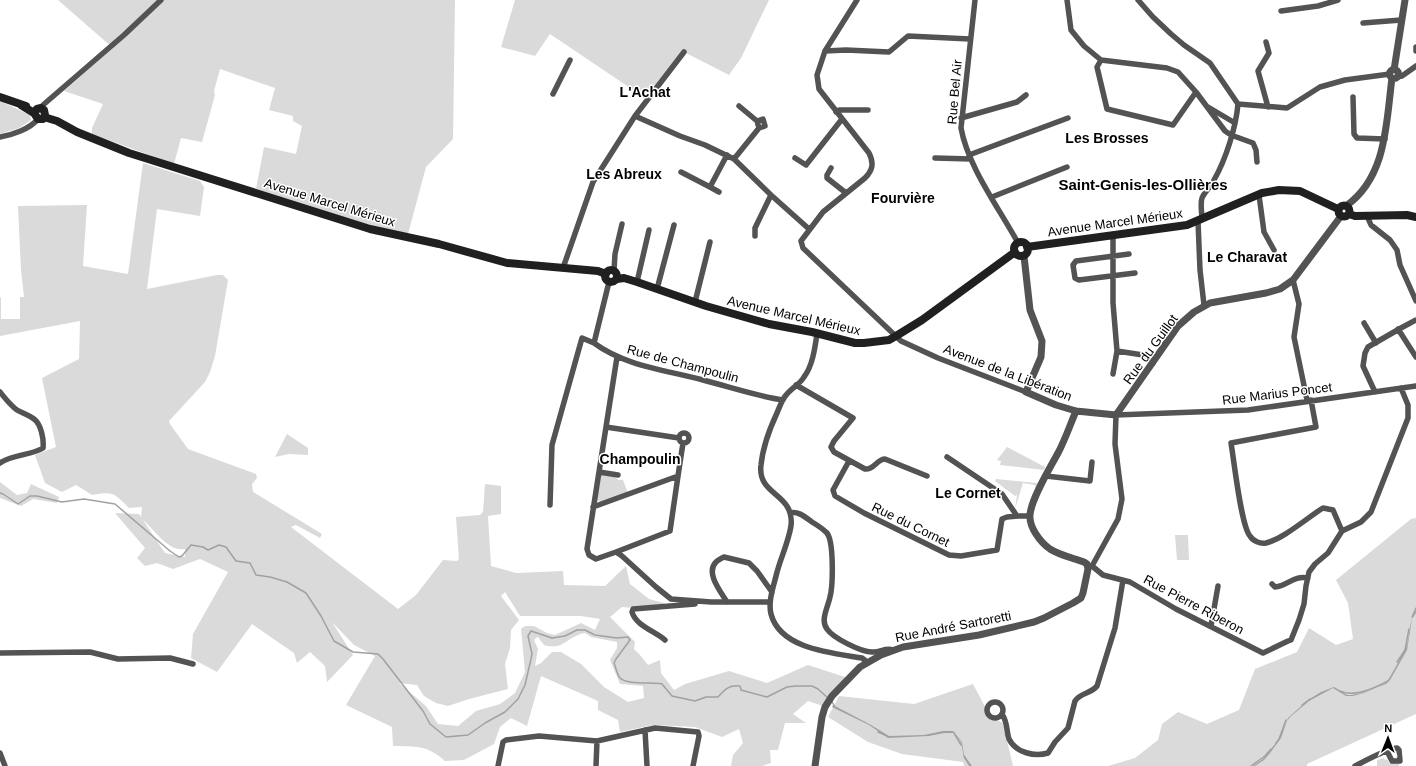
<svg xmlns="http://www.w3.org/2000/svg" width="1416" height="766" font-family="Helvetica,sans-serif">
  <rect width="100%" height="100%" fill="#fff"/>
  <!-- green -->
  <path fill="#dadada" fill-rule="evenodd" d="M58,0H455L453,139L426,167L408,234L362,223L256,189L264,147L296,154L302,126L293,121V116L269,110L275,88L220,69L214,91L215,95L202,142L181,138L174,164L92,134V128L103,104L64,91L113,48Z
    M515,0H769L741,58L729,75L684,52L645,98L550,34L535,56L501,47Z
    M0,101L30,115L31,120L19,128L0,134Z
    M143,163L200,181L204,187L200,216L157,209L147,289L217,275H223L228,280L215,356L210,372L205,382L169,421L170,424L188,449L256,474L257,478L252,484L253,492L322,534L320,538L296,525L291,527L398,609L416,595L443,560L457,561L459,559L456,517L480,515L483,512L485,484L501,486V514L488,516L491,566L516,573L563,571L564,585L605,586L626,566L630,584L649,599L664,603L659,610L622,607L610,617L635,642L634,649L640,655L648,665L660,660L661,673L674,690L685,684L729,671L767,683L808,665L848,678L831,692L823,706L808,701L793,714L806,723H785L778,750H770L771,763L762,766H731L733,755L743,743L739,729L722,737L695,727L653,725L620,732L618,720L598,710V701L541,676L527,726L511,718L500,727L494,744L464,760L445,761C426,744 416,747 393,746L392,727L346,705L375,656L354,645L332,622L353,655L327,682L325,666L310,652L297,663L294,653L252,624L217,672L191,658L193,634L228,572L200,559L173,569L157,563L145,566L137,558L145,548L115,513L139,514L141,517L142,507L129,508C114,493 114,491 92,495L76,485L62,492L45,483L35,455L56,447L42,378L79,359L80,321L0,336V298L1,297V319H20V297H24L21,270L18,206L87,205L83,266L128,274ZM143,520C155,530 168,552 185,549V557L165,553ZM505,592L520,616H581L600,619L595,630L581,623L555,635L547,633L534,626H525L521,629L525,672L515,693L500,704L476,711L458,726L438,724L426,706L399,683L417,685L424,696L436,703L448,706L469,699L508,689L505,664L510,648L511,630L519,620L501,596ZM585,633L591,637L617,642V648L610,660L620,684L643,686L644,698L628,702L604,687L581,664L561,652H552L541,663L535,666L538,649L534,640L536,638L538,637L544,645C564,651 567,636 585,633Z
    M287,434L308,448V455L289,454L275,457Z
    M1007,447L1045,467L1044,470L1000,465L1001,461L997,460Z
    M601,475L613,476L619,480H623L628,493L601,502L597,500Z
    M996,479L1037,483L1036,488L1035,485L1023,483L1015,509L1017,495L1015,496L995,481Z
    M0,482L17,495L27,493L31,484L59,497L57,503L33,499L21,506L0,498Z
    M1416,518V714L1307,764V766H1108L1135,758L1158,740L1162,724L1178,712L1207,724L1239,710L1255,669L1297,652L1309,628L1336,645L1353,639L1348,603L1336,580L1411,519Z
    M1175,535H1188L1189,560H1177Z
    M973,684L990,716L1003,723L1013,766H964L963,762L902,754L868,742L828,717L839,696L914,704Z
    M1384,758L1385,760L1387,759L1389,763H1399V766H1377V760Z"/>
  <!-- water -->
  <path fill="#a1a1a1" d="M1416,610V613L1412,619L1407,650L1390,680L1386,684L1364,693L1353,696H1346L1333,688L1309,701L1290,717L1287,721L1281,738L1270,753L1264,760L1255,766H1253L1263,759L1279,739L1288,718L1308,700L1321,692L1334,687C1339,689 1343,694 1348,695C1356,696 1379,688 1386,683C1389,680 1405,650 1407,645C1410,633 1409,621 1416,610Z
    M833,705L871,725L889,736L924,735L943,731H953L962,742L964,755L972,766H970L964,758L961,742L954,733H944L929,736L888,738L869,725L832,707Z"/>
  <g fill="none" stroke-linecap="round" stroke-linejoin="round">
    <!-- stream -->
    <path stroke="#a1a1a1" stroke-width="1.5" d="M0,493L3,494L18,504L30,496H37L62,502L84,499L115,504L170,551L179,557L182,556L191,545L203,547L208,550L219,545L226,547L236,561L250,563L256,575L270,577L287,582L306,593L321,616L334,641L353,652L378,654L383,659L423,711L430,724L446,737L468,735L485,723L505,712L518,699L525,685L531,659L532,654L528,636L531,631L552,638L565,636L577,630H585L595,635L617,638L628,637L630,640L616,659L614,663C616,668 617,674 620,678C627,685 652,682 662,684L672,696L695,701L706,697H718C725,689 729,685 740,686L741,690L767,697L787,687L796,686H812L818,689L828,698
      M1412,617L1416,608
      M1397,662L1405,650L1409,629
      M1340,691C1354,698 1375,688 1388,681
      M831,700L835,707
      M1302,705L1310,699
      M878,732L885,735
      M954,733L961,745
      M1276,743L1279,739L1286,720
      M964,756L970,766
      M1251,766L1265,756L1271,749"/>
    <!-- minor -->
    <path stroke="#535353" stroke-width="5.5" d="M857,0L825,51L817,75L819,89L869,153C874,163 873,170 865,178L823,212L801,241L803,248L901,341L938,358L1026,392
      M975,0L961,128C968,167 999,208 1018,243
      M1067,0L1071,30L1084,46L1101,60L1167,68L1178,72L1196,92L1225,131L1231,135L1253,143L1256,150L1257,162
      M1138,0L1153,17L1171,34L1184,45L1210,63L1238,104
      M1281,11L1318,6L1338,0
      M1363,23L1401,20
      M1266,42L1269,53L1258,71L1268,107
      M1416,47V51
      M825,51L846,50L889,52L908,36L970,39
      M1101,60L1097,67L1107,109L1173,125L1196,92
      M1397,77L1402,76L1416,66
      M553,94L570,60
      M1353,97L1354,134L1357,138L1385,139
      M1238,104L1287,108L1320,87L1345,80L1390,74
      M1208,107L1235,123
      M41,108L43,105L124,35L161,0
      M836,112L839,110H868
      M635,116L684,52
      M961,118L1017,102L1026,95
      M757,121L763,119L765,126L759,128
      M0,137C12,135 30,129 38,119
      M969,155L1068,118
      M795,158L806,165L842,119
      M935,158L971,159
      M734,159L759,128L757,121L739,106
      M831,168L827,175V178L846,193
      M681,172L710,187L727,155
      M710,187L719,192
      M1259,195L1264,232L1274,250
      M992,197L1067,167
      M1367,216L1371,225L1390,240L1397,250L1400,265L1416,301
      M1202,219C1202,213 1200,204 1202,198C1205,191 1211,187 1214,180C1226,159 1236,127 1238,104
      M1198,221L1200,270L1204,305
      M1113,235V303L1117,351L1143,355L1153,363
      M755,236V228L771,195
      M1129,254L1076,261L1073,265L1075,278L1079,280L1135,273
      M563,268L593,182L635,116L680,136L705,145L734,159L771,195L809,229
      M614,271L615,254L622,224
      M1293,280L1299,304L1294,337L1307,400
      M609,282L594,343C625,366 666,370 703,380C730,387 756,396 783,400
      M637,282L649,230
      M657,289L674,225
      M695,302L710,242
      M1364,323L1376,343
      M1398,329L1416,357
      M817,334C815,347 813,365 804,377C800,384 792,388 787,394C782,399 780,406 777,413C769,430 763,446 761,465C757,496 795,493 791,526C788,544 780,559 776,576C773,588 768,602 771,614C780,649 832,653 862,658L867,662
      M1113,374L1117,351
      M796,385L853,418L834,441L831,447L834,452L865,469C874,470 877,459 885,459L927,476
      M0,392C5,398 10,405 17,410C22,413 29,415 34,419C41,424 44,439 43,448C30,456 13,454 0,463
      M1375,392L1363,366L1365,353L1368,347L1401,328L1416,320
      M1311,400L1316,427L1231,443C1234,460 1241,526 1250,536C1253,541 1260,544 1266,543C1283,539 1307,518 1323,508L1333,510L1342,531
      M606,427L617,357
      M679 438a5 5 0 1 1 10 0a5 5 0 1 1-10 0Z
      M679,438L606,427L587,549L589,555L596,559L616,552L622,556L656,587L671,599L711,602H770
      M947,457L1002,494L1017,516H1030
      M849,461L833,490L835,496L864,513L949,555L961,556L997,550L1002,519L1007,517L1018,516
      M599,472L618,475
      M1046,476L1090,481L1092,462
      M550,505L552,445L582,338L594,343
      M593,507L678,476L683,443
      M790,513C799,511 805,517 812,522C817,525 823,529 827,533C834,542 833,586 830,597C828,607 820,620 827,629C833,638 861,652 872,652C880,653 885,647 893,650
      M616,552L670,531L678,476
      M1088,566H1092L1103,575L1130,582L1176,609L1263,653L1288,641L1291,640L1299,620L1304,604L1306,586L1309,572L1315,564L1328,553L1342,531L1361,522L1371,512L1408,418V405L1401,388
      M1092,566L1118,519L1122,499L1115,444L1116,415L1248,410L1416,386
      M1272,584L1275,587C1288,586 1293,575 1308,578
      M727,602C721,592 705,573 716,562C718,560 722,558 724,557L749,563L757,571L772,592
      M1211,626L1218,586
      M665,640C655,631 636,626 632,612L633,609L695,604
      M0,653L90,652L118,659L170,658L193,664
      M987 710a8 8 0 1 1 16 0a8 8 0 1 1-16 0Z
      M1002,714C1008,723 1006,730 1009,739C1016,753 1035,757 1048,753L1055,742L1068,728L1075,701C1081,692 1091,694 1097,686L1115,628L1123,580
      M645,730L647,766
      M0,753L5,766
      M498,766L503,742L506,740L539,736L597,741L655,728L698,732L699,736L693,766
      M596,766L597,741
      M1355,766C1365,761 1388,748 1397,748L1399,750L1400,761H1392L1387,751"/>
    <!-- tertiary -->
    <path stroke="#535353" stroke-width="7" d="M1389.5 74a4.5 4.5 0 1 1 9 0a4.5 4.5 0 1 1-9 0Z
      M1394,70L1405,0
      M1346,206C1387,177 1386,123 1392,78
      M1024,256L1030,310L1042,341L1041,357L1026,392L1056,405L1076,411L1116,415L1178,326L1194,312L1210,303L1266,293L1280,289L1293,280L1341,216
      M815,766L822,717L825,707L832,696L860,667L881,655L903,647L979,635L1034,622L1044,618L1073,603L1081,598L1083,593L1088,569L1087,564L1084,562C1073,558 1059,555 1050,549C1040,542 1029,527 1030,515C1031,499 1050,468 1058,453C1065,440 1070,425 1076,411"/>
    <!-- secondary -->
    <path stroke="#202020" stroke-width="8" d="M0,97L26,106
      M21,105L34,113L38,119H43L45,115L44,110L41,108L37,109L34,113
      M44,117L57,121L77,132L129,153L370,229L439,244L507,263L598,271L606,274
      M1338.5 211a5.5 5.5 0 1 1 11 0a5.5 5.5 0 1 1-11 0Z
      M1349,214L1355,216L1407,215L1416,217
      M1014 249a7 7 0 1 1 14 0a7 7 0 1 1-14 0Z
      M1027,247L1187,225L1262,193L1279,190L1300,191L1338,209
      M605 276a6 6 0 1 1 12 0a6 6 0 1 1-12 0Z
      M617,279L624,278L637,282L706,306L769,324L812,332L855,343H864L889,340L896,336L922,320L1015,252"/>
  </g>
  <g text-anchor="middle" stroke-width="3" stroke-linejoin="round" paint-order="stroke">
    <!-- street labels -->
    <g font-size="13" fill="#000" stroke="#fff">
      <text transform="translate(954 92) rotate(-85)" y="5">Rue Bel Air</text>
      <text transform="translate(330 202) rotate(17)" y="5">Avenue Marcel Mérieux</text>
      <text transform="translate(1115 222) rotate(-8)" y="5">Avenue Marcel Mérieux</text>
      <text transform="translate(794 315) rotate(13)" y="5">Avenue Marcel Mérieux</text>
      <text transform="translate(1150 349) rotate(-54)" y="5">Rue du Guillot</text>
      <text transform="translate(683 363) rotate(15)" y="5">Rue de Champoulin</text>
      <text transform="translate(1008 372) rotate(21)" y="5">Avenue de la Libération</text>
      <text transform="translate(1277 393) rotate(-7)" y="5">Rue Marius Poncet</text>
      <text transform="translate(911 524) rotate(26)" y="5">Rue du Cornet</text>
      <text transform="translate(1194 604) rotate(28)" y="5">Rue Pierre Riberon</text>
      <text transform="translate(953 626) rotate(-11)" y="5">Rue André Sartoretti</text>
    </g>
    <!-- neighbourhood labels -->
    <g font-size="14" font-weight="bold" fill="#000" stroke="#fff">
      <text x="645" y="97">L'Achat</text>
      <text x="1107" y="143">Les Brosses</text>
      <text x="624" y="179">Les Abreux</text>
      <text x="903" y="203">Fourvière</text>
      <text x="1247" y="262">Le Charavat</text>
      <text x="640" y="464">Champoulin</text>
      <text x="968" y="498">Le Cornet</text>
    </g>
    <!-- quarter labels -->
    <g font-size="15" font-weight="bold" fill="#000" stroke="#fff">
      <text x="1143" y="190">Saint-Genis-les-Ollières</text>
    </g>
  </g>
  <!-- north arrow -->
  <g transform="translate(1388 738) rotate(1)" stroke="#ffffff" stroke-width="3" paint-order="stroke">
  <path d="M0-3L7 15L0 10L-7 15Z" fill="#000000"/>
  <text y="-6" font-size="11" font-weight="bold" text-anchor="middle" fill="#000000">N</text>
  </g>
</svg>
